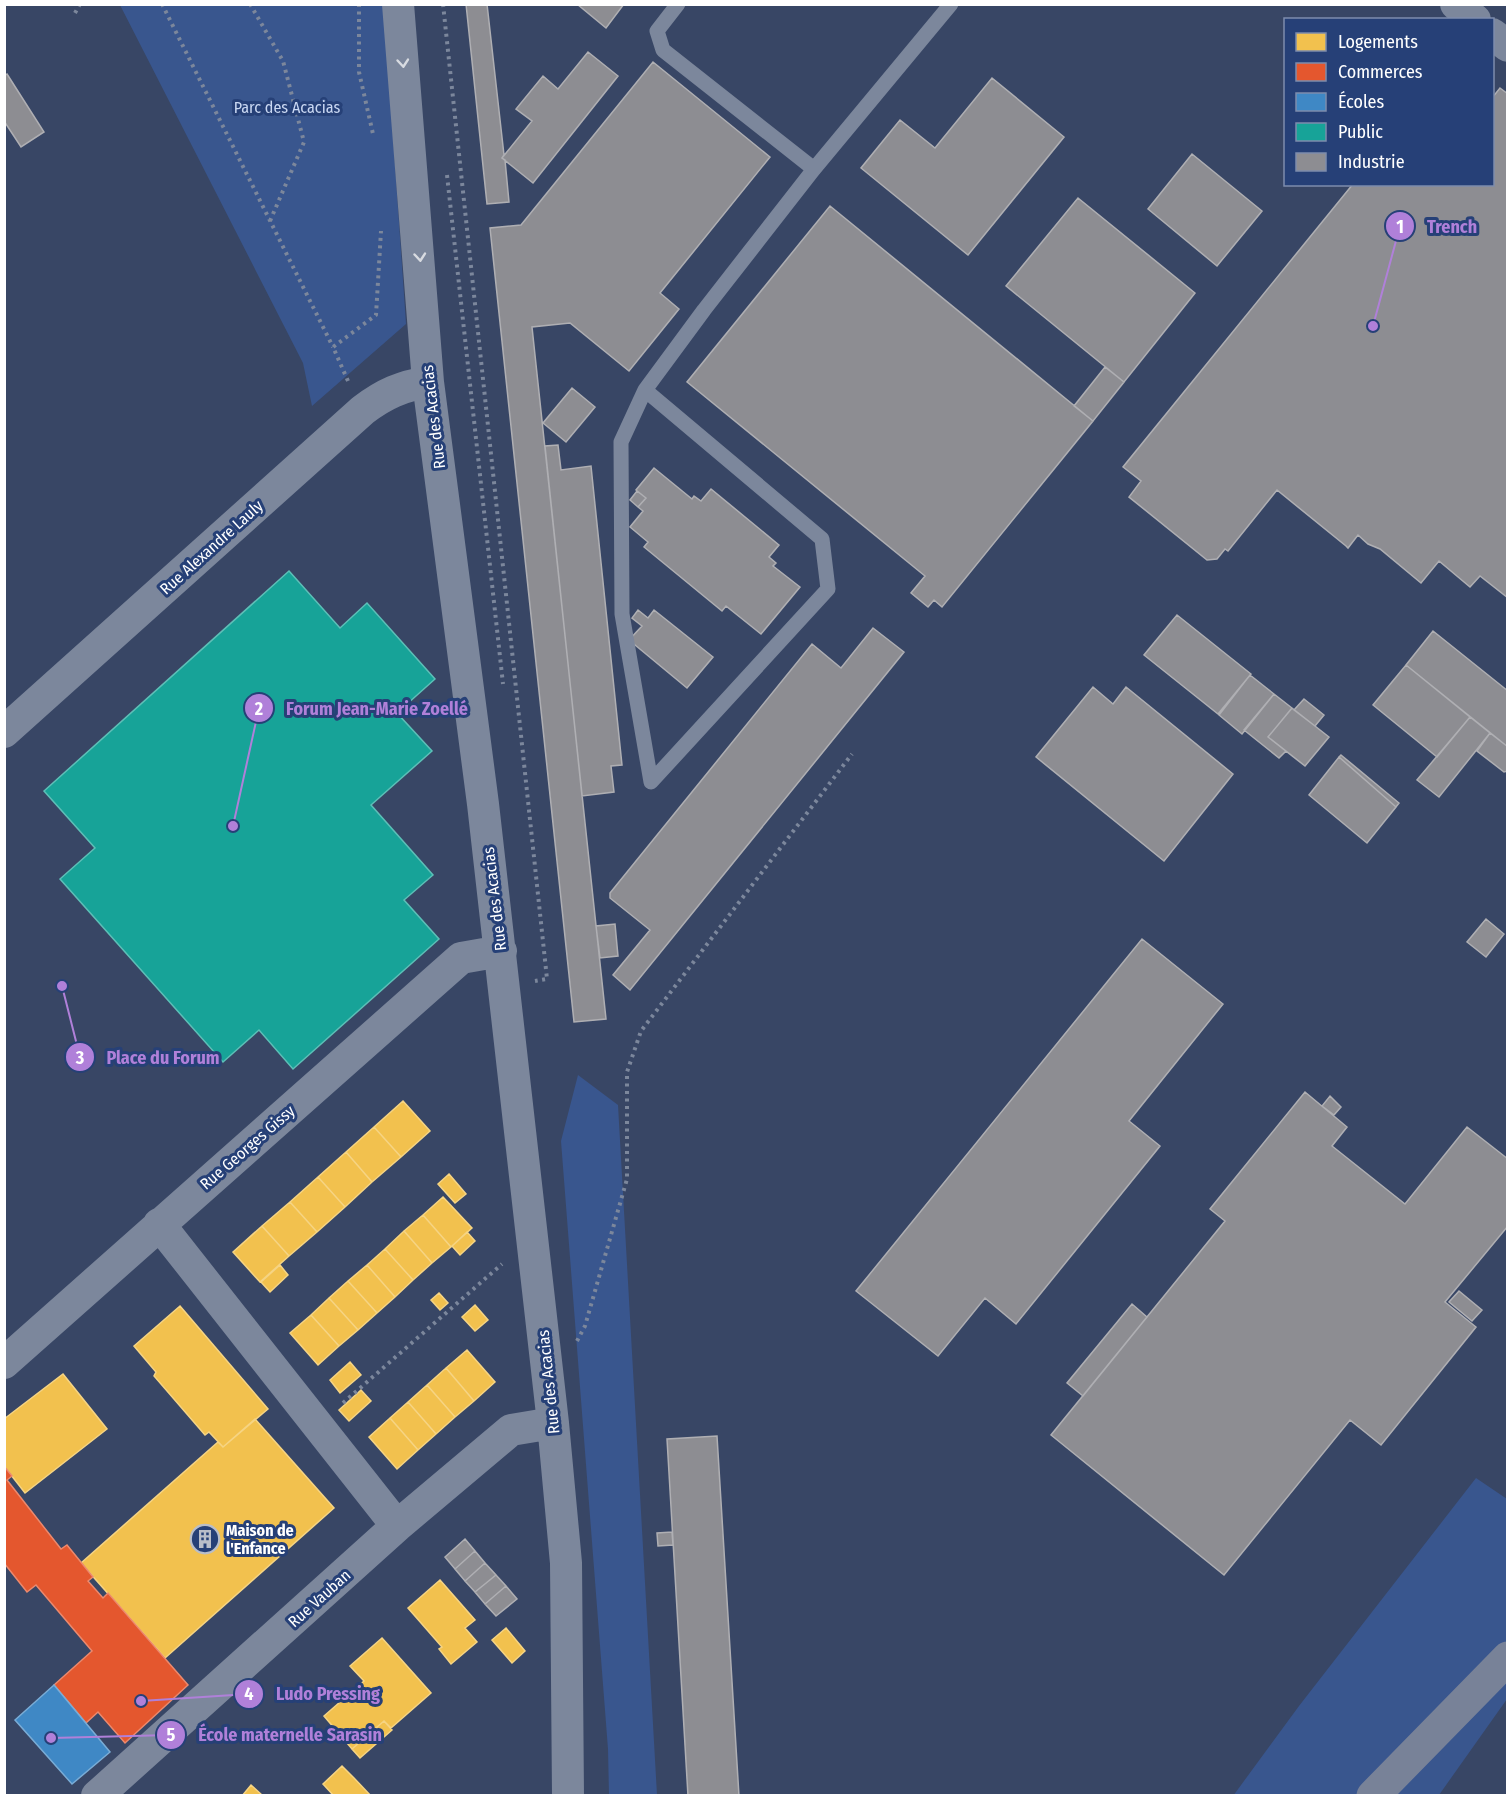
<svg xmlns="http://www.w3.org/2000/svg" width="1512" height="1800" font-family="'Fira Sans Condensed',sans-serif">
  <rect width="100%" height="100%" fill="#384665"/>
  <!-- green -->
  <path fill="#39568e" d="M120,5H384L406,324L312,406L303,363Z
    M578,1075L618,1105L657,1795H609L608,1749L561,1141Z
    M1476,1478L1507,1499V1699L1439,1795L1233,1796L1299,1706Z"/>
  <!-- homes -->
  <path fill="#f2c14e" stroke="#f6d483" stroke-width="1.5" d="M403,1101L430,1131L401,1157L374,1127Z
    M374,1127L401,1157L372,1182L346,1152Z
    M346,1152L372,1182L345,1207L318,1177Z
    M449,1174L466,1194L455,1203L438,1184Z
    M318,1177L345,1207L317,1232L290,1202Z
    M443,1197L472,1228L451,1247L423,1215Z
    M290,1202L317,1232L289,1256L262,1226Z
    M423,1215L451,1247L432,1263L404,1231Z
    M262,1226L289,1256L260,1282L233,1252Z
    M404,1231L432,1263L413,1280L385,1249Z
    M467,1232L475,1241L460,1255L452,1246Z
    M385,1249L413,1280L395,1297L367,1265Z
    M280,1265L288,1275L270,1292L261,1282Z
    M367,1265L395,1297L377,1313L348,1281Z
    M348,1281L377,1313L358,1330L329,1298Z
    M439,1293L448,1303L440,1310L431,1300Z
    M329,1298L358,1330L339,1346L311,1315Z
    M475,1305L488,1320L475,1331L462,1317Z
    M180,1306L268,1409L223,1447L209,1432L205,1435L154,1376L156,1372L134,1346Z
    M311,1315L339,1346L318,1365L290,1333Z
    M467,1350L495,1382L474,1401L446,1368Z
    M350,1362L361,1375L340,1393L330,1380Z
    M446,1368L474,1401L455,1417L427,1385Z
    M63,1374L107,1429L25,1493L4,1466V1419Z
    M427,1385L455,1417L436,1434L408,1402Z
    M361,1390L371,1401L349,1421L339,1410Z
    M408,1402L436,1434L418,1450L390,1418Z
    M390,1418L418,1450L397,1469L369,1437Z
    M255,1419L334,1508L165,1658L81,1563L218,1442L223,1447Z
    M440,1580L475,1620L465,1628L477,1642L451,1664L439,1649L442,1647L408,1608Z
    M506,1628L525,1651L512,1663L492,1640Z
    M382,1638L431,1693L391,1728L384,1721L352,1749L324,1716L364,1681L350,1666Z
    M384,1721L392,1730L360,1758L352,1749Z
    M342,1766L354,1778L371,1796H334L323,1784Z
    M251,1785L262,1795V1796H242Z"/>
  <!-- shops -->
  <path fill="#e4572e" stroke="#ec896d" stroke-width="1.5" d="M4,1466L12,1476L7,1480L61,1549L67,1545L93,1577L88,1581L103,1598L108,1593L188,1685L125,1743L98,1712L86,1723L54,1685L92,1651L36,1585L27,1592L4,1563Z"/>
  <!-- schools -->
  <path fill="#3f88c5" stroke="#79acd6" stroke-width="1.5" d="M54,1685L110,1752L72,1784L15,1720Z"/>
  <!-- public -->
  <path fill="#17a398" stroke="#5dbfb7" stroke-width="1.5" d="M289,571L340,628L367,603L435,679L397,713L432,751L371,805L433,875L404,900L439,939L293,1069L259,1030L223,1062L60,879L95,848L44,791Z"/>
  <!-- industry -->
  <path fill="#8d8d92" stroke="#afafb3" stroke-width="1.5" d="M466,4H487L504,155L502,158L505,160L509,202L487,204Z
    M577,4H624L606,28Z
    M588,52L618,76L533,183L502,158L532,121L516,109L543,76L558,89Z
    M653,62L770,157L660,293L679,309L629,371L570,323L532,327L606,1019L574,1022L490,228L521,225Z
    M7,74L44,132L21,147L4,121V76Z
    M992,78L1064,137L968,255L861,168L900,120L935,148Z
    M1500,88L1508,94V598L1480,576L1470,587L1439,561L1421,583L1380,549L1368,544L1358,535L1348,548L1346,546L1277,490L1228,551L1225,549L1217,559L1207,560L1129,497L1141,481L1123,467L1353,184H1492V98Z
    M1192,154L1262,211L1217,266L1148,209Z
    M1078,198L1195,293L1124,382L1006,286Z
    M830,206L1093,421L942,607L934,600L928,607L911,593L925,576L687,382Z
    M1105,367L1124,382L1093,421L1074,406Z
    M572,388L595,407L566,442L543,423Z
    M558,445L561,470L591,466L622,765L611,766L614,792L582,796L545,446Z
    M654,468L692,499L694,496L701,501L711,489L779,545L769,557L776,563L773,566L800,587L761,634L726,606L722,611L644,547L648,542L630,527L643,511L638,507L646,498L636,490Z
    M637,491L646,498L638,507L630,500Z
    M638,610L648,618L654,610L713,657L687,688L629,640L642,626L632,618Z
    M1177,615L1251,674L1218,714L1144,655Z
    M873,628L904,652L630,990L613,975L650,930L610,898V893L812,644L841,668Z
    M1433,631L1508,691V747L1406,665Z
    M1406,665L1470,717L1437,757L1373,705Z
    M1250,675L1274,694L1242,734L1219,715Z
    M1093,687L1113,704L1126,687L1233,774L1164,861L1036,757Z
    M1274,694L1292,708L1268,737L1286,751L1279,758L1244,730Z
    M1304,699L1324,715L1315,726L1294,710Z
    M1292,708L1329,737L1305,766L1268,737Z
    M1470,717L1490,733L1439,797L1417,780Z
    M1490,733L1508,747V771L1504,772L1477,751Z
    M1341,755L1399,803L1396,807L1339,757Z
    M1339,757L1396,807L1367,843L1309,795Z
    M1486,919L1504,934L1486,957L1467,942Z
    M615,924L618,956L600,958L596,926Z
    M1142,939L1223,1004L1129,1121L1160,1146L1016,1324L985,1298L938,1356L856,1291Z
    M1305,1092L1347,1127L1332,1146L1405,1204L1467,1127L1508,1159V1226L1445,1302L1476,1327L1381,1445L1350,1420L1224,1575L1051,1435L1225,1221L1210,1209Z
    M1330,1096L1341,1107L1334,1115L1322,1106Z
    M1459,1291L1482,1310L1472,1321L1449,1302Z
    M1132,1304L1147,1317L1083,1396L1067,1383Z
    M717,1436L739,1796H688L667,1439Z
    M672,1532L673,1545L658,1546L657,1533Z
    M465,1539L475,1551L455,1569L445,1557Z
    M475,1551L485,1563L465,1581L455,1569Z
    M485,1563L496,1575L475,1592L465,1581Z
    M496,1575L506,1586L485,1604L475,1592Z
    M506,1586L517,1599L496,1616L485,1604Z"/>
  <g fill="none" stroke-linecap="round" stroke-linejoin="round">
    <!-- path -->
    <path stroke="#7c879c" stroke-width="4" stroke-dasharray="3 4.5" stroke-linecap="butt" d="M162,4L333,347
      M250,4L283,61L304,142L270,221
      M359,4V72L373,134
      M443,4L547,979L535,981
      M75,13L80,4
      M447,175L503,684
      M348,381L333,347L376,315L381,231
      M577,1341L585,1326L627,1179V1072L641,1031L852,754
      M343,1403L502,1264"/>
    <!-- service -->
    <path stroke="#7c879c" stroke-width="15" d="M678,4L657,31L663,50L814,169
      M645,390L822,539L828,589L651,782L622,614L621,442L645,390L704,310L814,169L951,4"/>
    <!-- minor -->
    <path stroke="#7c879c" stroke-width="32" d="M398,4L428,382L483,804L553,1423L566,1563L568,1796
      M1456,4L1475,20
      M1492,34L1508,46
      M4,732L363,410C384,394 402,386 428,382
      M159,1224L397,1526
      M4,1363L461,958L501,951
      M97,1796L397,1526L511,1430L553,1423"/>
    <!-- secondary -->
    <path stroke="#788298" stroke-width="33" d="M1373,1796L1508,1658"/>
  </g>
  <!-- one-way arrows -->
  <defs><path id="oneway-chevron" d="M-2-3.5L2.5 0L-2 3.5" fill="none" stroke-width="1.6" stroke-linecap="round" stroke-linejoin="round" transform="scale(1.5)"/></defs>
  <g stroke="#d8dbe1">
    <use href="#oneway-chevron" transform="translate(403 63) rotate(85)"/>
    <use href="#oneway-chevron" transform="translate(420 257) rotate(85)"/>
  </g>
  <!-- icons -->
  <defs>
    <g id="building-ring" transform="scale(1.5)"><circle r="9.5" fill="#264077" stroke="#b9bec9" stroke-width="1.5"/><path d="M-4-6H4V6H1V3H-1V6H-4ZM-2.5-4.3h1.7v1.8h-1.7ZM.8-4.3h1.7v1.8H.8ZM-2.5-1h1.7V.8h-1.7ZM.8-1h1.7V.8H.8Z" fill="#b9bec9"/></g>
  </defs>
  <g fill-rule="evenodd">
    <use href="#building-ring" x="205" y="1539"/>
  </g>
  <g text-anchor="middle" stroke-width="6" stroke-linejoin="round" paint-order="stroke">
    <!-- park labels -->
    <g font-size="16" fill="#c9d7f2" stroke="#264077">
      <text x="287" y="113">Parc des Acacias</text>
    </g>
    <!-- street labels -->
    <g font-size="16" fill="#fff" stroke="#264077">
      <text transform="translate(433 417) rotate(-97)" y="6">Rue des Acacias</text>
      <text transform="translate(211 547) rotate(-42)" y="6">Rue Alexandre Lauly</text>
      <text transform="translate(494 899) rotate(-97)" y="6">Rue des Acacias</text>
      <text transform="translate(247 1147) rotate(-41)" y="6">Rue Georges Gissy</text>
      <text transform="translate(548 1382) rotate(-96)" y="6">Rue des Acacias</text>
      <text transform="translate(319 1598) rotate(-42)" y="6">Rue Vauban</text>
    </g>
    <!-- poi labels -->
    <g font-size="16" font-weight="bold" fill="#fff" stroke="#264077" text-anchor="start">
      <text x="226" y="1536">Maison de<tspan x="226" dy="18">l'Enfance</tspan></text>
    </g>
  </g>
  <!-- callouts -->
  <path fill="none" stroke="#b080d9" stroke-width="2" d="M1373 326L1400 226M233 826L259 708M62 986L80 1057M141 1701L249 1694M51 1738L171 1735"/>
  <g fill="#b080d9" stroke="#264077" stroke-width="2">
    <circle cx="1373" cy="326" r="6"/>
    <circle cx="233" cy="826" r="6"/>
    <circle cx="62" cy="986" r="6"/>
    <circle cx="141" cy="1701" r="6"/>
    <circle cx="51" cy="1738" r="6"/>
    <circle cx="1400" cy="226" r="15"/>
    <circle cx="259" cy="708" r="15"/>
    <circle cx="80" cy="1057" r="15"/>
    <circle cx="249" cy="1694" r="15"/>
    <circle cx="171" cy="1735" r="15"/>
  </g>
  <g font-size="18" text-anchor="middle" font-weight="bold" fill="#fff">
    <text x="1400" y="233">1</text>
    <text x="259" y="715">2</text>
    <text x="80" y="1064">3</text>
    <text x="249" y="1700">4</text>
    <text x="171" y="1741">5</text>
  </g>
  <g font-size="18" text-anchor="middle" font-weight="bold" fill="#b080d9" stroke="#264077" stroke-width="6" stroke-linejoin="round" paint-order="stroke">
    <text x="1452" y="233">Trench</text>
    <text x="377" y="715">Forum Jean-Marie Zoellé</text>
    <text x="163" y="1064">Place du Forum</text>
    <text x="328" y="1700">Ludo Pressing</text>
    <text x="290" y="1741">École maternelle Sarasin</text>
  </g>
  <!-- border -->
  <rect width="1512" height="1800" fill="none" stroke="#ffffff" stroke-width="12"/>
  <!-- legend -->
  <rect x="1284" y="18" width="210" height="168" fill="#264077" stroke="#7d8cad" stroke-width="1.5"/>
  <rect x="1296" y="33" width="30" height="18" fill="#f2c14e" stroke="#7d8cad" stroke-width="1.5"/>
  <text x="1338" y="48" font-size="18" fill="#ffffff">Logements</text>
  <rect x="1296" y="63" width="30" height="18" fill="#e4572e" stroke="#7d8cad" stroke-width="1.5"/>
  <text x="1338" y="78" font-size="18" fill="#ffffff">Commerces</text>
  <rect x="1296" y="93" width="30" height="18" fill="#3f88c5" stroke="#7d8cad" stroke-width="1.5"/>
  <text x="1338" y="108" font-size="18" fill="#ffffff">Écoles</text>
  <rect x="1296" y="123" width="30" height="18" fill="#17a398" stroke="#7d8cad" stroke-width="1.5"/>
  <text x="1338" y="138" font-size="18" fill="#ffffff">Public</text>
  <rect x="1296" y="153" width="30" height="18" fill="#8d8d92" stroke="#7d8cad" stroke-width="1.5"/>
  <text x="1338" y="168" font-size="18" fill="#ffffff">Industrie</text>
</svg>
